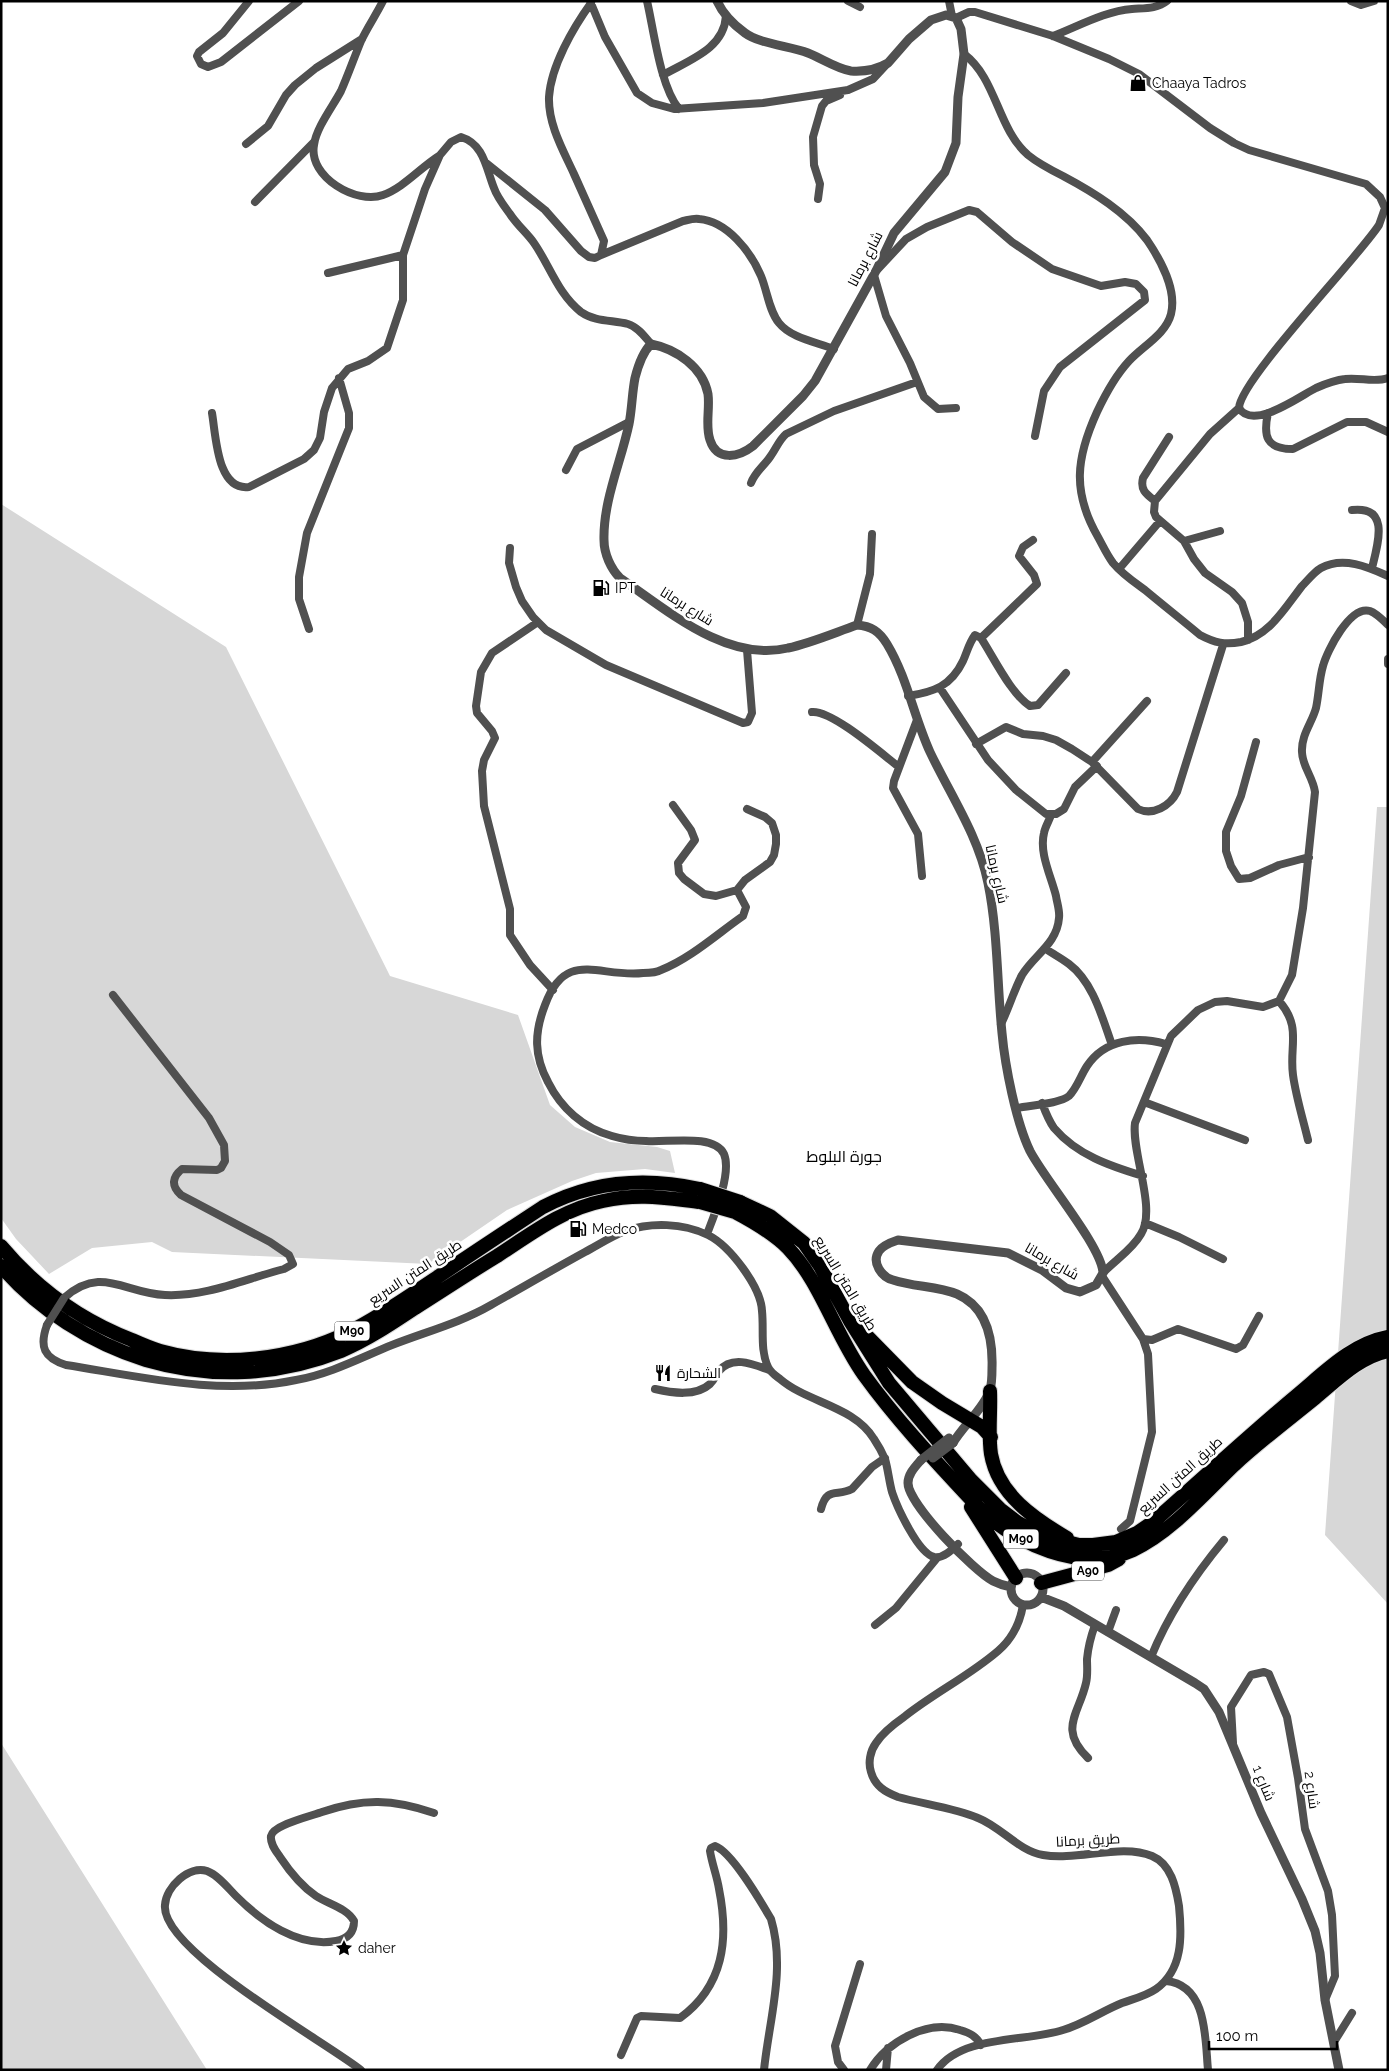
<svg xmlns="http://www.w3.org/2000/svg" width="1389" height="2071" font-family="Raleway,Cairo,sans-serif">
  <rect width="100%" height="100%" fill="#fff"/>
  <!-- green -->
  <path fill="#d7d7d7" d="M1,504L226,647L390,976L518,1015L550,1105L575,1127L610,1142L657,1147L670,1151L675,1173L645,1169L596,1173L572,1181L507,1210L428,1264L172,1252L152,1242L92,1248L49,1274L16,1239L1,1218Z
    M1377,807H1388V1604L1325,1535Z
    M1,1743L207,2070H1Z"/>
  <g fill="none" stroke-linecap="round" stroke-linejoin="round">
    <!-- motorway casing -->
    <g stroke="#dbdbdb" stroke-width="16">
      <path id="motorway" d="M740,1202L770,1216L804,1243L820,1266L850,1321L889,1383L971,1480L1000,1509L1017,1522L1040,1535L1079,1545H1093L1116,1542L1137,1533L1153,1522C1201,1480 1247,1437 1296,1396C1324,1373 1351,1344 1388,1337
        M735,1212C754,1222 773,1233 788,1248C820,1281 836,1336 864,1375C898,1422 939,1465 978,1507C1016,1544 1080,1574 1133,1550C1170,1533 1204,1494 1234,1465C1260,1441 1288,1420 1315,1398C1337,1380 1359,1357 1388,1351
        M1,1246C37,1289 80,1320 132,1340C141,1344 150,1348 160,1351C220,1368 293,1360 349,1332C381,1316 409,1296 439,1276C473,1253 508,1230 543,1207C592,1181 646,1177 700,1189
        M1,1266C39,1310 91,1343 146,1360C211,1379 278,1376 341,1351C367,1340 391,1324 415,1308C442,1291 469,1273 497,1256C531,1234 563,1209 603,1201C639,1193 664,1198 700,1202
        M862,1331L912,1382L942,1403L982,1427L991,1437
        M990,1391C991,1412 988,1434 991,1454C998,1495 1035,1519 1067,1538
        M971,1507L1016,1578
        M1041,1583L1108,1565L1119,1559"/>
    </g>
    <!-- minor -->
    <path stroke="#505050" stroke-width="8" d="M249,1L223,33L199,52L197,56L201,64L208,67L221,62L299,1
      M383,1C376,15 367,28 361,41C354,58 348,75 341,91C333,106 316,128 314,145C308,177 357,205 383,195C403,188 420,168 439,156
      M590,1L605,37L637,93L652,103L674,109L763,103L848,90L873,79L886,65
      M647,1C654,31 660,86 679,109
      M848,1L860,7
      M949,1L952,16
      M1351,1L1361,5L1374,1
      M956,18L969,12H975L1053,36L1109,59L1139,74L1210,128L1234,143L1249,150L1366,184L1380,197L1385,208L1379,225C1357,259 1240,380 1239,408C1253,431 1300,396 1316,388C1325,384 1335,380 1345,379C1360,377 1374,383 1388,378
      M1053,36C1079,26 1105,11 1132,9C1144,8 1157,9 1167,1
      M964,54C997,79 997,128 1028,155C1039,164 1051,170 1063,176C1093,192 1126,212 1147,240C1160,259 1177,290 1171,314C1166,334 1143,346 1129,361C1116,375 1105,395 1097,412C1076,458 1072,492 1098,537C1103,546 1107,555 1113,563C1122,574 1134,582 1145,590C1163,605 1182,620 1200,635C1215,643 1225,645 1241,642C1269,636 1285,608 1302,586C1308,580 1314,572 1321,568C1343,556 1368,567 1388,576
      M663,75C689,60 724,49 726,16
      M246,144L268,126L286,95L295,85L316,68L362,39
      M485,162L545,210L581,251L589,257L595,258L601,255L604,241C594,219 584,196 574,174C563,150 548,124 549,97C551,66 573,28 591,3
      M818,199L820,184L814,165L813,137L822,106L826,101L840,95
      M255,202L314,142
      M601,255L683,221C688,220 694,218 699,219C727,221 751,252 761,276C767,290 769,311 779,323C791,338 816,342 834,349
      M878,269L906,239L927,227L969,210L977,212L1012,242L1052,269L1101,286L1125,282L1136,284L1144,292L1145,300L1060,367L1044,391L1035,436
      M328,273L403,255
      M874,275L886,316L910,363L924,397L938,409L956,408
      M1239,408L1210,434L1155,501L1154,512L1156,517L1184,541L1194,559L1205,573L1232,592L1242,603L1248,622V640
      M212,413C216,436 217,491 249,487L304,459L314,450L320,438L324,412L332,388L348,369L368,361L387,348L403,300V255L425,189L440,155L451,142L461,137C484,144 486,168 494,188C497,197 504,206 510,214C517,225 527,233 534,243C550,266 558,294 581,312C595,322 613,320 628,324C638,327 645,337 651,344
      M1268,413C1263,436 1266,449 1293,449L1347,422H1366L1388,432
      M566,470L577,449L629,422
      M751,483C755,472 764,466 770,457C776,449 779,440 786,434L834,411L917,382
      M1155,501C1146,494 1140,490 1143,478L1169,437
      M1352,510C1389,506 1379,540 1372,568
      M1184,541L1220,531
      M510,548L509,563L516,587L522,601L533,617L546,630L606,665L743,723L748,722L752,713L747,650
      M1119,569L1160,521
      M538,622L492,653L481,672L476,706L477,713L492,731L495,738L484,760L482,771L484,806L510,909V935L530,965L553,990
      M857,625L870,574L872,534
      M309,629L299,599V577L307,533L349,428V413L339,378
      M981,638L1037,584L1034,575L1019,556L1023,547L1033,540
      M1388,659V664
      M940,688L988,760L1016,790L1046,814H1056L1064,809L1075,787L1097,766
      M908,696C934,692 951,686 963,661C967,652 969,643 975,635L981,638C994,658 1011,694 1030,706L1038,705L1066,673
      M812,712C832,710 882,754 899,767
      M917,720L894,781L893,788L918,834L922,876
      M1256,742L1241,796L1226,832V851L1231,866L1239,879L1250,878L1279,865L1309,857
      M976,744L1006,727L1023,734L1043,736L1056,740L1072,749L1092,762L1138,809C1153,816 1170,806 1177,792L1223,645
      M1092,762L1147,701
      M673,805L691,830L695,840L678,863L679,873L684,879L704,894L716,896L737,890L745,880L770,862L774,855L776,844V835L772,823L765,817L747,809
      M1046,949C1053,954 1061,958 1069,964C1093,982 1102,1017 1112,1045
      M1279,1001C1302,1027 1289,1046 1293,1075C1296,1097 1303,1119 1308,1140
      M1001,1024C1009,1008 1014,990 1022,975C1034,955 1057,944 1059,918C1060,911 1057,903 1056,896C1051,876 1039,853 1044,833C1045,827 1049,821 1051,815
      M1144,1102L1245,1140
      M1042,1103C1045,1111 1049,1121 1054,1128C1077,1155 1110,1166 1143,1176
      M1017,1108C1031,1105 1059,1104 1069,1096C1077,1088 1081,1075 1087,1066C1105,1039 1137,1036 1166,1044
      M1145,1223L1179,1237L1223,1259
      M707,1234C714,1216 732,1173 724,1154C714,1133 666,1143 646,1141C635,1141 622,1139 612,1136C583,1128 561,1108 548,1082C534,1056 534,1033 545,1005C566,948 599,978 643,973C649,973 656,973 661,970C691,958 717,934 743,916L746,907L737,890
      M1103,1273C1115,1260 1132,1250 1141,1234C1157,1209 1131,1152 1135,1123L1171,1036L1198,1010L1215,1002L1227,1001L1263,1007L1279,1001L1292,975L1303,908L1315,792C1313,777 1302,766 1302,752C1301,735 1312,723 1316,708C1319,694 1319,679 1323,666C1327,651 1350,605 1370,611C1376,613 1383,620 1388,625
      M1102,1276L1143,1339L1152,1340L1178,1329L1236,1349L1243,1345L1259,1316
      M64,1298C101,1265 124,1293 165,1295C206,1297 245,1279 284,1269L293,1264L289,1255L270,1242L181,1195C171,1186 172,1177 182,1169L217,1170L221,1168L225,1161L224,1145L209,1118L113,995
      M47,1325C39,1347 44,1358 66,1365C142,1377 220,1396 296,1380C330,1374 360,1358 392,1345C425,1332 460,1323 491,1305C523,1287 554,1269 585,1252C598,1245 612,1236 625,1231C651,1222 683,1223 708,1235C730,1246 761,1287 762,1311C764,1330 760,1350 768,1367C770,1372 776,1376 780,1379C808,1403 854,1406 874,1439C878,1445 882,1452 885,1459C888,1469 889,1481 892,1492C897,1507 918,1553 934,1557C943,1559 952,1550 958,1544
      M655,1389C672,1393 696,1397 710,1384C714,1380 716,1375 719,1371C732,1355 753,1364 769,1370
      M821,1509C827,1486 837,1497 852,1489L872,1467L885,1458
      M1121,1529L1130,1521L1152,1432L1148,1354L1143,1339
      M875,1625L896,1608L937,1558
      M1108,1632L1116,1610
      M1151,1657C1169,1613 1194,1576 1224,1540
      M1233,1743L1231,1707L1251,1675L1264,1672L1269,1674L1287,1717L1298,1778L1305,1829L1328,1891L1332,1915L1335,1976L1325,2000
      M1088,1758C1058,1729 1079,1714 1086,1683C1088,1675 1087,1667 1087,1659C1088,1648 1091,1636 1095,1625
      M1166,1981C1208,1985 1205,2040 1208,2070
      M1334,2042L1352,2013
      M621,2055L637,2018L641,2016L680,2018C724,1986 729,1939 719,1889C717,1876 712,1864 710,1851L711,1848L715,1846C732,1852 761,1902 771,1919C786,1969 769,2020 764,2070
      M361,2070C326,2042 160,1950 165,1905C166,1887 189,1865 207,1871C218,1875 228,1888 236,1896C261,1921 298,1948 336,1941C347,1939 354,1933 354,1921C347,1908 328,1904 316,1896C301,1886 290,1872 280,1857C276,1851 270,1844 271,1836C273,1825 311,1816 322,1812C363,1798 393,1799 434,1813
      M844,2070L838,2062L835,2046L860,1964
      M870,2070C887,2042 927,2019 960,2030C970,2033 976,2036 981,2045
      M886,2070L888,2048
      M937,2070C961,2035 1026,2042 1063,2030C1084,2024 1102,2011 1122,2003C1133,1999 1146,1996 1156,1989C1183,1970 1182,1936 1179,1906C1176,1887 1171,1864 1152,1856C1122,1843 1077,1861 1043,1855C1019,1851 1001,1827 978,1818C955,1808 923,1804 898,1797C885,1792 875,1786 871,1772C868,1763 870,1751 876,1743C883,1732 894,1724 904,1717C934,1693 969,1676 998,1651C1013,1638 1020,1623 1023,1605"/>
    <!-- tertiary -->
    <path stroke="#505050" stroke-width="9" d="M717,1C723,14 734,25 745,33C760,44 790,46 808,53C821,58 837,69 851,71C865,72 876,70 888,63L909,39L931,20L946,15L956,18L961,29L964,54L958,97L956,143L945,172L894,233L877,269L815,381L803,396L753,446C739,457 717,462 710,440C705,426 710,409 708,394C703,367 676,349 651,344C642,353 638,366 635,378C632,393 632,409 629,424C621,462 603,501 604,540C604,554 611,569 620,578C667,610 727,663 788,648C811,643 834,633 857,625C871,626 879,631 887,644C907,677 914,717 930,752C951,796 978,835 988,883C998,932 997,984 1002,1033C1005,1066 1016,1122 1030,1151C1045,1180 1102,1247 1103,1273L1096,1285L1080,1292L1066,1288L1042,1270L1008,1253L898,1240C892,1242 883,1245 879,1251C871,1263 882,1277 893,1280C914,1287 937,1286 957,1294C987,1307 993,1338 992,1368C992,1375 992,1383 990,1390C985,1407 962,1427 953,1443
      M921,1460C915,1467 908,1474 908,1483C908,1504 974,1571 993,1581C999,1584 1005,1586 1011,1587
      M1011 1589a16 16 0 1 1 32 0a16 16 0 1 1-32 0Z
      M1041,1597L1064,1606L1195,1683L1204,1689L1219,1712L1261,1813L1302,1899L1315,1931L1320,1953L1325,2000L1339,2070"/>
    <!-- motorway -->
    <use href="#motorway" stroke="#000" stroke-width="14"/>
    <!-- motorway-bridge casing -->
    <g stroke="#dbdbdb" stroke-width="16" stroke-linecap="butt">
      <path id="motorway-bridge" d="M700,1189L740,1202
        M700,1202L735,1212"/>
    </g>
    <!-- minor-bridge -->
    <path stroke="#505050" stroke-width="8" d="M47,1325L64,1298"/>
    <!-- tertiary-bridge -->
    <path stroke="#505050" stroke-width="9" d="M933,1458L953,1443
      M921,1460L949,1438"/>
    <!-- motorway-bridge -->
    <use href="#motorway-bridge" stroke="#000" stroke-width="14"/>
  </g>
  <!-- icons -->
  <defs>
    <g id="shop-bare" transform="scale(1.35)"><path d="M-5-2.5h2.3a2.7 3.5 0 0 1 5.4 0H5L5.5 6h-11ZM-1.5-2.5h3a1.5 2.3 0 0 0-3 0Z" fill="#000" stroke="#fff" stroke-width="2.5" paint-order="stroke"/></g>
    <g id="fuel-bare" transform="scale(1.35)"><path d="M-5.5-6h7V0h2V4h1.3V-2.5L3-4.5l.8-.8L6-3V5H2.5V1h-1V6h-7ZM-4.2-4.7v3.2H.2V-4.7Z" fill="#000" stroke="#fff" stroke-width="2.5" paint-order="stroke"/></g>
    <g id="restaurant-bare" transform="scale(1.35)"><path d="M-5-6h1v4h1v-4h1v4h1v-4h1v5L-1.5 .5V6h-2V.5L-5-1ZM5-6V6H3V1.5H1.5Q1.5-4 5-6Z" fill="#000" stroke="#fff" stroke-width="2.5" paint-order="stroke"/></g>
    <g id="sight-bare" transform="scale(1.35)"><path d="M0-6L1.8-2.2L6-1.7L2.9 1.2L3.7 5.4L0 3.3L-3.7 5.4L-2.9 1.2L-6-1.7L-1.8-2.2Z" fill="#000" stroke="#fff" stroke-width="2.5" paint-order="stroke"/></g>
  </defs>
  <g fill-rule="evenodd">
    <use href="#shop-bare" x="1138" y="83"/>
    <use href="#fuel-bare" x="601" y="588"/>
    <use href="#fuel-bare" x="578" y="1229"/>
    <use href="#restaurant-bare" x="663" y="1373"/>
    <use href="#sight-bare" x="344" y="1948"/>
  </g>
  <g text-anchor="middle" stroke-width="5" stroke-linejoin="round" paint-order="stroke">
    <!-- shield labels -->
    <g fill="#fff" stroke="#4c4c4c" stroke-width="1">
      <rect x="334.5" y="1321.5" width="35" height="19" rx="4"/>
      <rect x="1003.5" y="1529.5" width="35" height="19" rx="4"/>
      <rect x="1072" y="1561.5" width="32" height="19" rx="4"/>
    </g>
    <g font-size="12" font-weight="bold" fill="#000">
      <text x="352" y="1335">M90</text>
      <text x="1021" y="1543">M90</text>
      <text x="1088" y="1575">A90</text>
    </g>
    <!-- poi labels -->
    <g font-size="14" fill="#000" stroke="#fff" text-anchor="start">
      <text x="1152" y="88">Chaaya Tadros</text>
      <text x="615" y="593">IPT</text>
      <text x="592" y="1234">Medco</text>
      <text x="677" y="1378">الشحارة</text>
      <text x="358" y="1953">daher</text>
    </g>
    <!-- street labels -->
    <g font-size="14" fill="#000" stroke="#fff">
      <text transform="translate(865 259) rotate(-63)" y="5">شارع برمانا</text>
      <text transform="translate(687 606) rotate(32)" y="5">شارع برمانا</text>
      <text transform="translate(997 874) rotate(77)" y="5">شارع برمانا</text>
      <text transform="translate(1052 1261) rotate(30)" y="5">شارع برمانا</text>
      <text transform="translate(415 1272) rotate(-33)" y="5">طريق المتن السريع</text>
      <text transform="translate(846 1283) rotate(59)" y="5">طريق المتن السريع</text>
      <text transform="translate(1180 1475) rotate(-42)" y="5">طريق المتن السريع</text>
      <text transform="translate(1264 1783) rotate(68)" y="5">شارع 1</text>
      <text transform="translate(1312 1790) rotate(82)" y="5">شارع 2</text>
      <text transform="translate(1088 1840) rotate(-3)" y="5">طريق برمانا</text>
    </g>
    <!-- quarter labels -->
    <g font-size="16" fill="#000" stroke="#fff">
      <text x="844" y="1162">جورة البلوط</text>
    </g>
  </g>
  <!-- border -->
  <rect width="1389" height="2071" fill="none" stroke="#000000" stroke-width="5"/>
  <!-- scale -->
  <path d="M1209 2041v8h128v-8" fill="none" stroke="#000000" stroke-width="2.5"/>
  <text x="1216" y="2041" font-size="15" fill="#000000" stroke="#ffffff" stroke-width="4" paint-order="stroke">100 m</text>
</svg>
